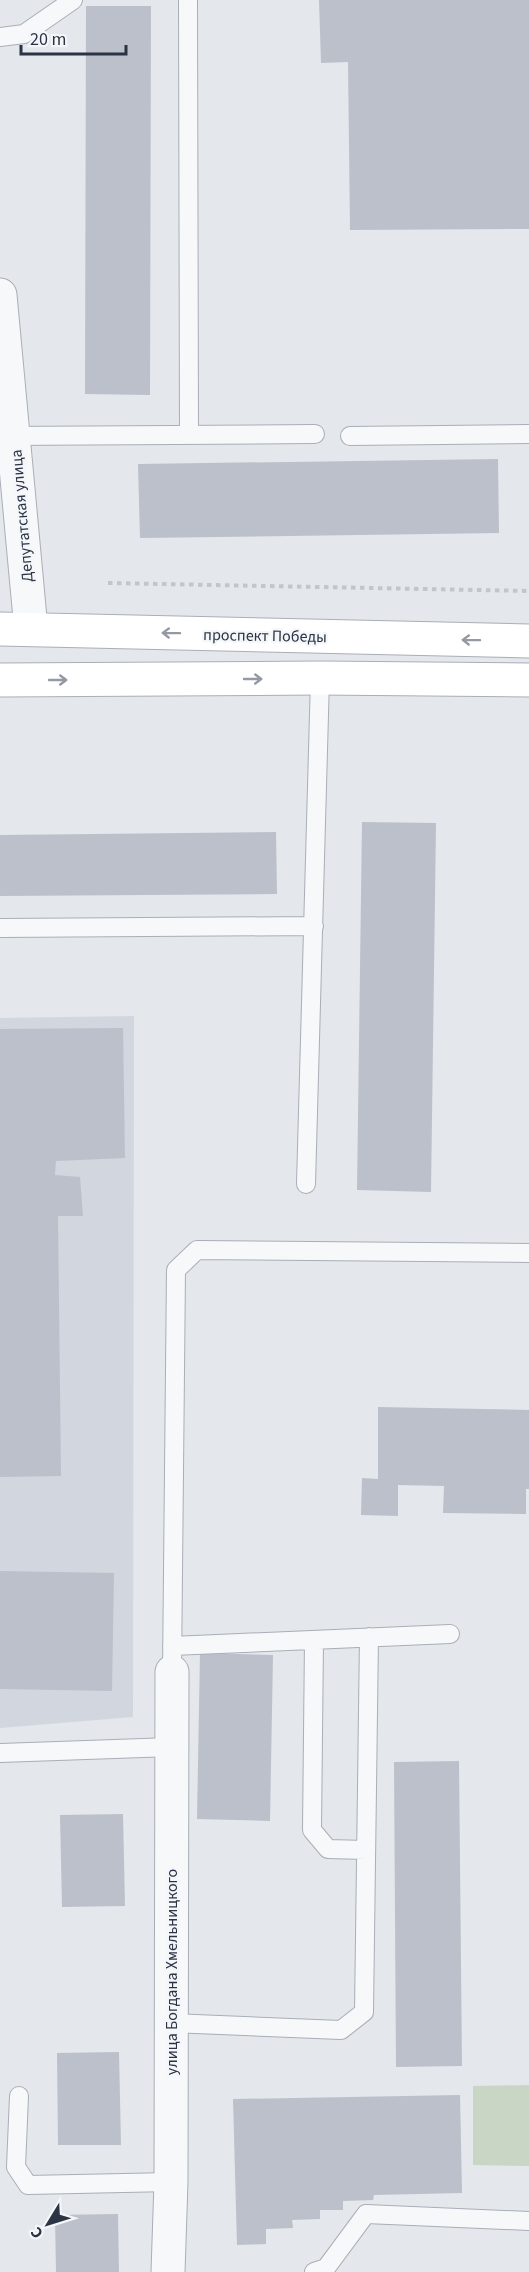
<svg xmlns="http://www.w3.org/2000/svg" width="529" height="2272" font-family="'Source Sans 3',sans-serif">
  <rect width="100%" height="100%" fill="#e4e7ec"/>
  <!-- built -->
  <path fill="#d2d6de" d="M134,1016L133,1717L0,1728V1018Z"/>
  <!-- green -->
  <path fill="#c9d6c5" d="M529,2085V2166L473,2165V2086Z"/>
  <!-- building -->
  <path fill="#bbc0ca" d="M319,0H529V229L350,230L348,62L321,63Z
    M86,6H151L150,395L85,394Z
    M498,459L499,533L140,538L138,464Z
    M362,822L436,823L431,1192L357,1190Z
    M276,832L277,894L0,896V835Z
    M123,1028L125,1158L56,1161L55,1175L80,1177L83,1216H58L61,1476L0,1477V1029Z
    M378,1407L529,1410V1489H526V1514L443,1513L444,1486L398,1485V1516L361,1515L362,1478L378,1479Z
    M0,1571L114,1573L112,1691L0,1689Z
    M200,1653L273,1655L270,1821L197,1819Z
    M459,1761L462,2066L396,2067L394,1762Z
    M123,1814L125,1906L62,1907L60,1815Z
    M119,2052L121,2145H58L57,2053Z
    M460,2095L462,2193L374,2195L373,2200L343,2201V2210H320V2219L292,2220L293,2228L266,2229V2244L237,2245L233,2099Z
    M118,2214L119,2272H56L55,2215Z"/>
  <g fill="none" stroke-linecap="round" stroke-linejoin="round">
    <!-- service casing -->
    <g stroke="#a9aeb7" stroke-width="20">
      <path id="service" d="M188,0L189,435
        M0,37L24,34L73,0
        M5,436L315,434
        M350,436L529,434
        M0,928L314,926
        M306,1184L320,678
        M314,1640L312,1830L328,1849L366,1850
        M172,1646L450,1634
        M172,1672L176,1270L197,1250L529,1253
        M0,1753L172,1747
        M171,2023L341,2030L364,2012L369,1637
        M19,2096L16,2167L28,2185L171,2182
        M314,2272L326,2268L366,2214L529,2221"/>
    </g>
    <!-- minor casing -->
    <g stroke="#a9aeb7" stroke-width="35">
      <path id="minor" d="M0,295L31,629
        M168,2272L171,2182L172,1672"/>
    </g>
    <!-- secondary casing -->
    <g stroke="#a9aeb7" stroke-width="35">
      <path id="secondary" d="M0,629L529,641
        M0,680L320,678L529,680"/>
    </g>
    <!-- path -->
    <path stroke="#c2c5cb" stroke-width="4" stroke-dasharray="4.5 4.5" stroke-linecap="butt" d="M108,583L529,591"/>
    <!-- service -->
    <use href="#service" stroke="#f7f8fa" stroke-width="18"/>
    <!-- minor -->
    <use href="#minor" stroke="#f7f8fa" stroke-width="33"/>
    <!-- secondary -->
    <use href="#secondary" stroke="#fff" stroke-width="33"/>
  </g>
  <!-- one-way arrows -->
  <defs><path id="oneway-shaft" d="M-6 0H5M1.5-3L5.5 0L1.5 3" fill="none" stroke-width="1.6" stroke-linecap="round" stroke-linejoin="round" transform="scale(1.5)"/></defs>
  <g stroke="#959aa2">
    <use href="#oneway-shaft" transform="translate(171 633) rotate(-179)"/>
    <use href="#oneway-shaft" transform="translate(471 640) rotate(-179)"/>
    <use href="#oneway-shaft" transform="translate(253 679)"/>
    <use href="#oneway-shaft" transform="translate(58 680)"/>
  </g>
  <g text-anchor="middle" stroke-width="4.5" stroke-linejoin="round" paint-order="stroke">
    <!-- street labels -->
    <g font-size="16" fill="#2b3445" stroke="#f4f6f9">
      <text transform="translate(21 516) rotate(-95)" y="6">Депутатская улица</text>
      <text transform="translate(265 635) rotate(1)" y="6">проспект Победы</text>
      <text transform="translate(171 1972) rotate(-90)" y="6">улица Богдана Хмельницкого</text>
    </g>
  </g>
  <!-- north arrow -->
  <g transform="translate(48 2224) rotate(232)" stroke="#f4f6f9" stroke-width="4.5" paint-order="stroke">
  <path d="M0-4.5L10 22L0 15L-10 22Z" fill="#2b3445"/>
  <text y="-9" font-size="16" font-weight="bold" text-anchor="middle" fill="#2b3445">С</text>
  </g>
  <!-- scale -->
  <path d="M21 45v9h105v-9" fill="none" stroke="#2b3445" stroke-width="3"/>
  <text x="30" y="45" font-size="18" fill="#2b3445" stroke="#f4f6f9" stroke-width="4.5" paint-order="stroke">20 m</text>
</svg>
